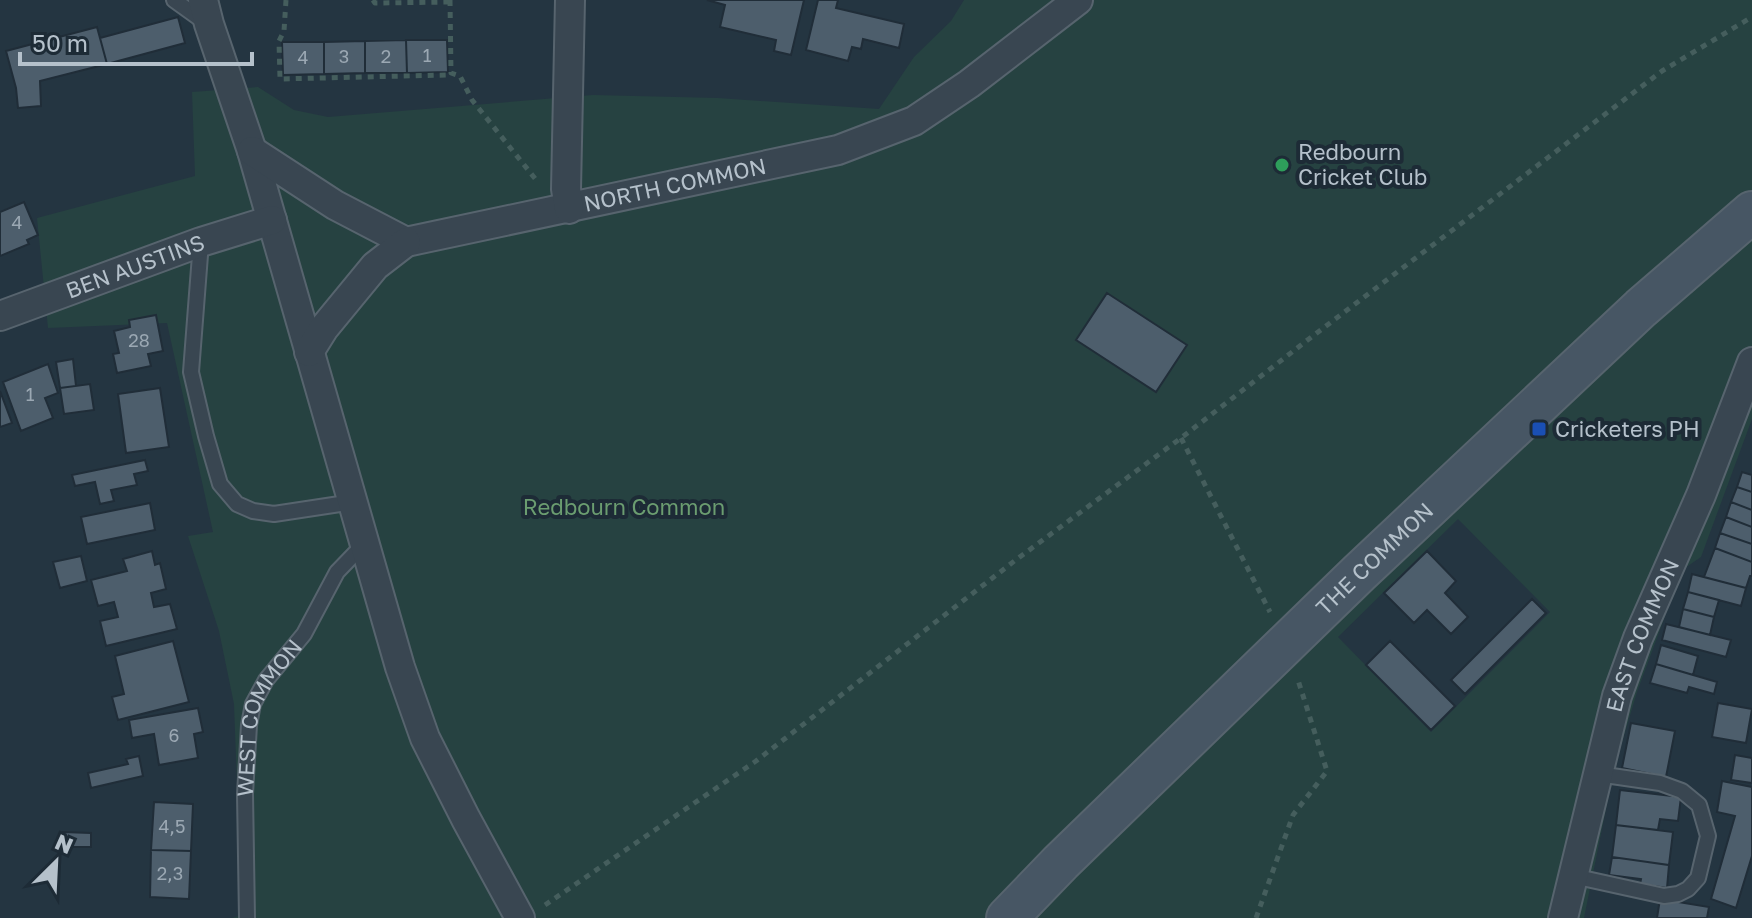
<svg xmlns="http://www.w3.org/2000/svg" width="1752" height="918" font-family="'Golos Text',sans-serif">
  <rect width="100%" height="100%" fill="#243541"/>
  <!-- green -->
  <path fill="#264241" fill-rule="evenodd" d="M964,0H1752V419L1701,557L1682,570L1637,692L1614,769L1584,918H232L242,915L234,704L219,631L188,536L213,532L167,323L48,328L37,218L195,176L192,92L258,87L294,110L328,117L593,95L718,98L879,109L914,57L951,21ZM1458,519L1550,612L1431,732L1338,637Z"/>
  <!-- building -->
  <path fill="#4d5e6c" stroke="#202d38" stroke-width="2" d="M707,0H804L791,55L774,51L776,40L720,27L725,5Z
    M818,0H838L836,8L904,24L899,48L863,39L861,49L852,47L848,61L806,50Z
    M178,17L185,43L107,64L100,38Z
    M97,27L107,64L40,81L41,106L18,108L16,88L6,51Z
    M406,40H447L448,72L407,73Z
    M406,40L407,73H365V41Z
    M365,41V73L324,74V42Z
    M282,42H324V74L283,75Z
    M24,202L38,235L27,240L29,244L0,256V212Z
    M1107,293L1187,345L1156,392L1076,340Z
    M156,315L163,351L148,354L151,366L117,373L113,354L119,353L114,331L130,327L129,320Z
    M73,359L76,386L60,388L56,362Z
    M48,364L58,393L45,398L53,418L21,431L3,382Z
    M90,384L94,410L64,414L60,388Z
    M160,388L169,447L126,453L118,394Z
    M0,391L12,423L0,427Z
    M145,460L148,471L134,474L137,485L111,490L114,501L100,504L95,482L75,486L72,475Z
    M1742,472L1752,475V492L1737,487Z
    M1737,487L1752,492V510L1731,502Z
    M1731,502L1752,510V527L1726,517Z
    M150,503L155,530L87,544L81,517Z
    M1726,517L1752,527V544L1720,533Z
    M1720,533L1752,544V562L1715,548Z
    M1715,548L1752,562V576H1750L1746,588L1704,577Z
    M152,551L155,565L160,563L166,589L151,593L154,607L170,604L177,629L106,646L100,621L118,617L114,602L98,606L91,580L127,571L123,559Z
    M1427,551L1456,581L1445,593L1468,617L1451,634L1427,610L1414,623L1384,593Z
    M81,556L87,581L60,588L53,562Z
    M1692,574L1746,588L1741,606L1688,592Z
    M1688,592L1719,600L1714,617L1683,609Z
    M1532,599L1546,613L1465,694L1451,680Z
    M1683,609L1714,617L1710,635L1679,627Z
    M1666,624L1731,640L1726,657L1662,640Z
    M173,641L189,702L118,720L112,697L124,694L115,656Z
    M1390,641L1455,706L1431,730L1366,665Z
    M1661,645L1698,656L1693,675L1656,664Z
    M1656,664L1717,682L1714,694L1689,687L1687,693L1650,683Z
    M1718,703L1752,709L1746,743L1712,737Z
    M198,708L203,732L194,734L198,758L159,765L154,734L132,738L129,720Z
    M1631,723L1675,731L1666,777L1622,768Z
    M1735,755L1752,758V783L1731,780Z
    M139,756L143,776L91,788L88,773L128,764L126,759Z
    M1722,781L1752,787V856L1736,908L1711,899L1735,816L1717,812Z
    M1620,790L1681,797L1678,821L1660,819L1658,830L1616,825Z
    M154,802L193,804L191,851L151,850Z
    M1616,825L1673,832L1669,865L1612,857Z
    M63,832L91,833V847H63Z
    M151,850L191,851L189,899L150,897Z
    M1612,857L1669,865L1667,888L1640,884L1641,879L1609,875Z
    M1660,899L1709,907L1707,918H1657Z"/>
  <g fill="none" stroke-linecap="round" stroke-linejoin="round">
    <!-- lane casing -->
    <g stroke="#57646e" stroke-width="18">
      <g id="lane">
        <path d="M174,0L206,23"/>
        <path d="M201,242L191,372L206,436L220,484L237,504L253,511L274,514L353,502"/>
        <path d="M1573,876L1664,896L1678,894L1688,889L1698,878L1708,836L1699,805L1682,791L1660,783L1598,774"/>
        <path id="s1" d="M247,918L245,794L249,725L253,704L266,680L304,634L337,572L364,544"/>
      </g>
    </g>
    <!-- street casing -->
    <g stroke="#57646e" stroke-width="32">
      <g id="street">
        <path d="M203,0L209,24L252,151L400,667L425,738L466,819L520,918"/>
        <path id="s2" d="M252,151L335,205L406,242L838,150L914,121L969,84L1078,0"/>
        <path d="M569,209L566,189L570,0"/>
        <path id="s3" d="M0,316L201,242L272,220"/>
        <path d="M309,352L324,328L375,266L406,242"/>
        <path id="s4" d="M1563,918L1617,696L1638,638L1701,495L1752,362"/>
      </g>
    </g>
    <!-- secondary casing -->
    <g stroke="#57646e" stroke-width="44">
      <g id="secondary">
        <path id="s5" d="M1007,918L1061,862L1359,573L1641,308L1752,212"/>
      </g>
    </g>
    <!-- path -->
    <path stroke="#455e5d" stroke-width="5" stroke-dasharray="6 6" stroke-linecap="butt" d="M286,0L284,31L279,41L280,79L446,75L451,73
      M373,0L375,3L449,2
      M450,0L451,73L460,76L472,100L537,181
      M1181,438L1270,612
      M545,905L756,761L1017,559L1181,438L1305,342L1662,71L1752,17
      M1256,918L1293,815L1327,771L1298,680"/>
    <!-- lane -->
    <use href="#lane" stroke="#394651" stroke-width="14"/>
    <!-- street -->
    <use href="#street" stroke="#394651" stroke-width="28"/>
    <!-- secondary -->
    <use href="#secondary" stroke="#475664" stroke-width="40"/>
  </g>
  <!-- markers -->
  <circle fill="#2e9e5b" stroke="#1d2b36" stroke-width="3" cx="1282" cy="165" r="8"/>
  <rect fill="#1a4fb4" stroke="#1d2b36" stroke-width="3" x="1531" y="421" width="16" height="16" rx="4"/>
  <g text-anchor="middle" stroke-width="8" stroke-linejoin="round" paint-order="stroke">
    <!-- number labels -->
    <g font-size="18" fill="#9ba8b3">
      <text x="427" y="62">1</text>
      <text x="344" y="63">3</text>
      <text x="386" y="63">2</text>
      <text x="303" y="64">4</text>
      <text x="17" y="229">4</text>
      <text x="139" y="347">28</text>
      <text x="30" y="401">1</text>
      <text x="174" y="742">6</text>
      <text x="172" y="833">4,5</text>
      <text x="170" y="880">2,3</text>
    </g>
    <!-- poi labels -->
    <g font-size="22" fill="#b5c1cb" stroke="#1d2b36" text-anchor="start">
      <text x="1298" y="160">Redbourn<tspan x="1298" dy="25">Cricket Club</tspan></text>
      <text x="1555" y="437">Cricketers PH</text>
    </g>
    <!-- street labels -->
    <g font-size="22" fill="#b5c1cb" stroke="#1d2b36">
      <text dy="8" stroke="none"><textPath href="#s2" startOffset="454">NORTH COMMON</textPath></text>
      <text dy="8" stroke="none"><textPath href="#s3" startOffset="144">BEN AUSTINS</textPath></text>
      <text dy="8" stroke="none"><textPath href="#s5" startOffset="514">THE COMMON</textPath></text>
      <text dy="8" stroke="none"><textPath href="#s4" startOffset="294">EAST COMMON</textPath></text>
      <text dy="8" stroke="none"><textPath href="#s1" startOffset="206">WEST COMMON</textPath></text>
    </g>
    <!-- park labels -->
    <g font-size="22" fill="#6b9d70" stroke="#1d2b36">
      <text x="624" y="515">Redbourn Common</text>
    </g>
  </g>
  <!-- north arrow -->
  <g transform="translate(56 862) rotate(24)" stroke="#1d2b36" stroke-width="6" paint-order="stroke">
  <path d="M0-6L14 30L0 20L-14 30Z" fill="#b5c1cb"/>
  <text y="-12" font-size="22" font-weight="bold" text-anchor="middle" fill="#b5c1cb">N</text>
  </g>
  <!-- scale -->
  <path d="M20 52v12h232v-12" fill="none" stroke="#b5c1cb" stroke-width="4"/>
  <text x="32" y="52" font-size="24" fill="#b5c1cb" stroke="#1d2b36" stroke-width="6" paint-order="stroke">50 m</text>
</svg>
